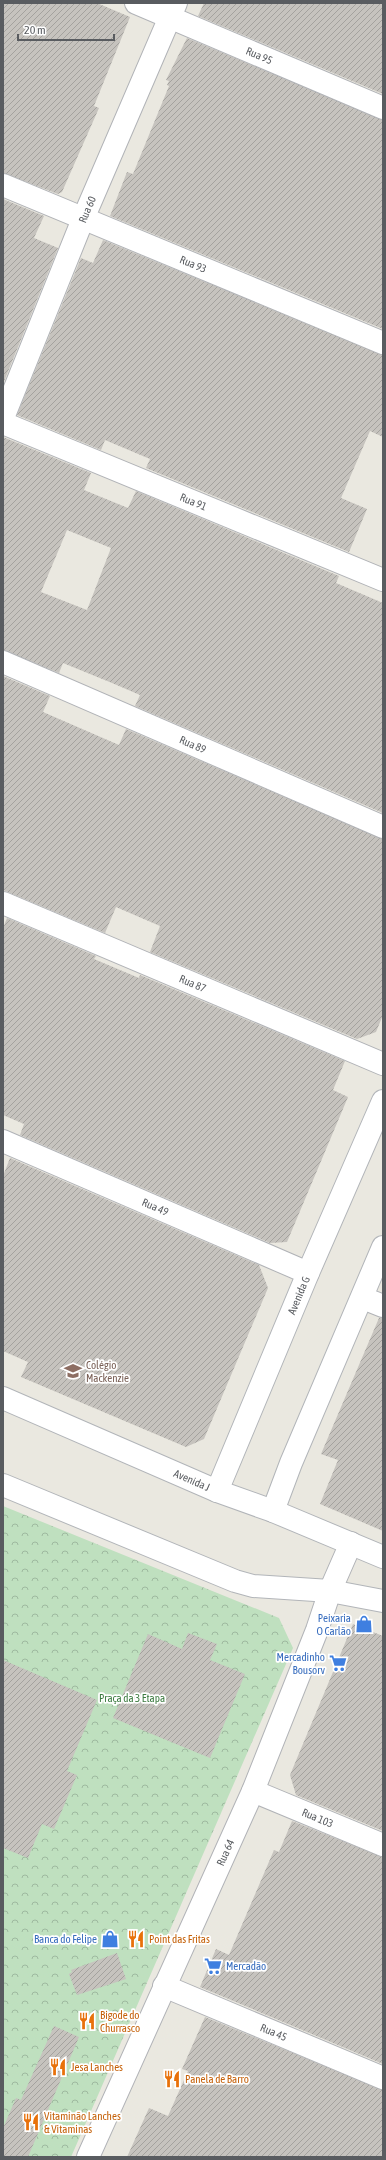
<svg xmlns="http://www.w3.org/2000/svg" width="386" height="2160" font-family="'Asap Condensed',sans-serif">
  <defs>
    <pattern id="forest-crowns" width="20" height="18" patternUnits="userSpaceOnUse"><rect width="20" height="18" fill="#bfe0bf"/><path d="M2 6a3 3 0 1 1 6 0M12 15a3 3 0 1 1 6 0" fill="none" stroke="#9eb99f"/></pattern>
    <pattern id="building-hatch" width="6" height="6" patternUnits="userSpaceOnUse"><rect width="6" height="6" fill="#c6c3be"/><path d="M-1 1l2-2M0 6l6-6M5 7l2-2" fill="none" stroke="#a4a29e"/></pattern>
  </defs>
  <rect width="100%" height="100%" fill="#eae8e0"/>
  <!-- forest -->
  <path fill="url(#forest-crowns)" d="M3,1506L279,1618L293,1648L71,2157H3Z"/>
  <!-- building -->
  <path fill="url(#building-hatch)" fill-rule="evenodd" d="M3,3H97L130,17L94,106L99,108L62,192L58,194L3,173Z
    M204,3H383V94L198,16Z
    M187,38L383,120V329L110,216L127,172L133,174L169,86L167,85L169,81L166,80Z
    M3,199L44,216L34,238L58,248L3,384Z
    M103,240L383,355V437L370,431L341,498L367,509L349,552L146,468L150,459L105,440L101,450L17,415L81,258L93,263Z
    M3,437L91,473L84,490L128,508L136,491L339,576L336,583L383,603V813L135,706L140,695L112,683L63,663L59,673L3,650ZM67,530L111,548L87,610L41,592Z
    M3,676L50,696L43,712L119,745L126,729L383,839V1015L376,1032L357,1039L150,952L160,926L116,907L105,933L3,890Z
    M7,918L96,956L94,959L139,978L140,975L345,1061L333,1090L348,1097L287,1242L270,1243L20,1135L24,1124L3,1115V928Z
    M10,1158L259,1265L268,1288L204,1439L186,1447L21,1377L28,1362L3,1351V1176Z
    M379,1318H383V1531L320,1504L338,1460L321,1454Z
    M353,1624L383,1636V1831L296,1795L290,1775Z
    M188,1633L217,1644L210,1660L245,1674L210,1758L113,1718L148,1634L182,1649Z
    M3,1660L97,1700L67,1771L77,1775L54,1829L42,1824L28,1858L3,1848Z
    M292,1821L383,1857V2064L200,1987L216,1949L229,1955L274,1850L279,1852Z
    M117,1953L126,1979L77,1995L69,1974L72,1972L71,1970Z
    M205,2017L383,2090V2157H127L149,2108L168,2116L188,2071L182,2069Z
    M54,2026L79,2037L28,2157H3V2128L16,2098L21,2100Z"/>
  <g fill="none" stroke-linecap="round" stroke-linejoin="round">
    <!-- street casing -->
    <g stroke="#b1b3b7" stroke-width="24">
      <g id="street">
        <path id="s1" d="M136,3L383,108"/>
        <path id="s2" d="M3,185L383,343"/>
        <path id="s3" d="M3,418L83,219L176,3"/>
        <path id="s4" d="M3,423L383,580"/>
        <path id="s5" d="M3,662L383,827"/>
        <path id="s6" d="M3,903L383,1064"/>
        <path id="s7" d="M3,1141L308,1273"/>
        <path d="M363,1298L383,1306"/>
        <path id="s8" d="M253,1791L383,1845"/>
        <path id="s9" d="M164,1986L383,2078"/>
        <path id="s10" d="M88,2157L253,1791L317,1630L330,1591L351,1543"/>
      </g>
    </g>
    <!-- secondary casing -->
    <g stroke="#b2b5b9" stroke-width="24">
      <g id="secondary">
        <path id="s11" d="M3,1398L217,1491L273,1511L383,1557"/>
        <path d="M3,1485L235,1581L253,1586L330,1591L383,1601"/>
        <path id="s12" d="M217,1491L308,1273L383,1101"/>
        <path d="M273,1511L291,1463L383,1247"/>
      </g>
    </g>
    <!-- street -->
    <use href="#street" stroke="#fff" stroke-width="22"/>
    <!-- secondary -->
    <use href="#secondary" stroke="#fff" stroke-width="22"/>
  </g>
  <!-- icons -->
  <defs>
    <g id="school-bare" transform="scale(1.38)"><path d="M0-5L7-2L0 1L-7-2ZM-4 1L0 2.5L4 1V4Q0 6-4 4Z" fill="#8d6e63" stroke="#fff" stroke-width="2.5" paint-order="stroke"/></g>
    <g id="shop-bare" transform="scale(1.38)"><path d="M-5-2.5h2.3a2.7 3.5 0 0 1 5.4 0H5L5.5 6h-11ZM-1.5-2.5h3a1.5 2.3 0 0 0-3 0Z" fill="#3f7fe0" stroke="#fff" stroke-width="2.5" paint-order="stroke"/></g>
    <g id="supermarket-bare" transform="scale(1.38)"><path d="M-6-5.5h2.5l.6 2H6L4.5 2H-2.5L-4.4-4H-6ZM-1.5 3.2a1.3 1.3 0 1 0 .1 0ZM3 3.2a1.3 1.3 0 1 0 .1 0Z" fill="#3f7fe0" stroke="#fff" stroke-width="2.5" paint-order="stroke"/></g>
    <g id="restaurant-bare" transform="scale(1.38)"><path d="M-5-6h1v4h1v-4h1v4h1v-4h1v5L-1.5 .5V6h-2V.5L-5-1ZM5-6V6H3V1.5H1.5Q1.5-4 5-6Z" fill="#e8710a" stroke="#fff" stroke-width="2.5" paint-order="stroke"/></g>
  </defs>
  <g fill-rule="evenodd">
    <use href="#school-bare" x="73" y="1371"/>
    <use href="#shop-bare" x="364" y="1624"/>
    <use href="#supermarket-bare" x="338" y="1663"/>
    <use href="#shop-bare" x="110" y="1939"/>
    <use href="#restaurant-bare" x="136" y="1939"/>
    <use href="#supermarket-bare" x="213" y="1966"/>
    <use href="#restaurant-bare" x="87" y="2021"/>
    <use href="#restaurant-bare" x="58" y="2067"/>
    <use href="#restaurant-bare" x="172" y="2079"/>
    <use href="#restaurant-bare" x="31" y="2122"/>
  </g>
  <g text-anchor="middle" stroke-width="3.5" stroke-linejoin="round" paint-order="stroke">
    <!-- street labels -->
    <g font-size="11" fill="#595c60" stroke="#fff">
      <text dy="4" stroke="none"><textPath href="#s1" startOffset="134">Rua 95</textPath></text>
      <text dy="4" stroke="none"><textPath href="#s3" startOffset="225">Rua 60</textPath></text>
      <text dy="4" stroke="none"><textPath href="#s2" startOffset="206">Rua 93</textPath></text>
      <text dy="4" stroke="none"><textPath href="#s4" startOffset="206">Rua 91</textPath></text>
      <text dy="4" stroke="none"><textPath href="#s5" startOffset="207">Rua 89</textPath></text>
      <text dy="4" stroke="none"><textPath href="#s6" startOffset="206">Rua 87</textPath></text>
      <text dy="4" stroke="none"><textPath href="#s7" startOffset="166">Rua 49</textPath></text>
      <text dy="4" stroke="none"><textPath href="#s12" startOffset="212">Avenida G</textPath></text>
      <text dy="4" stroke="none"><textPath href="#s11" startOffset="206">Avenida J</textPath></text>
      <text dy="4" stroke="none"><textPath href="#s8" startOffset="70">Rua 103</textPath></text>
      <text dy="4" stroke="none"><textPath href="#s10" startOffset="334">Rua 64</textPath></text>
      <text dy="4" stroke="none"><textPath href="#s9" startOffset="119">Rua 45</textPath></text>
    </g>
    <!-- education labels -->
    <g font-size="11" fill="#785e54" stroke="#fff" text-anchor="start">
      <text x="86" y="1369">Colégio<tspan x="86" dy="13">Mackenzie</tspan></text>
    </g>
    <!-- shop labels -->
    <g font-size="11" fill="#366cbe" stroke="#fff" text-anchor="end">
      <text x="351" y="1622">Peixaria<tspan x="351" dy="13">O Carlão</tspan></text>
      <text x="325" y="1661">Mercadinho<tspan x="325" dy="13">Bousorv</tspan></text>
      <text x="97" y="1943">Banca do Felipe</text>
      <text x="226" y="1970" text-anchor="start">Mercadão</text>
    </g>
    <!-- park labels -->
    <g font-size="11" fill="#3c7b40" stroke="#fff">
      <text x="132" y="1702">Praça da 3 Etapa</text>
    </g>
    <!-- food labels -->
    <g font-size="11" fill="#c56008" stroke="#fff" text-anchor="start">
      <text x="149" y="1943">Point das Fritas</text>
      <text x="100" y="2019">Bigode do<tspan x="100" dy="13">Churrasco</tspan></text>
      <text x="71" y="2071">Jesa Lanches</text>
      <text x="185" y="2083">Panela de Barro</text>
      <text x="44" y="2120">Vitaminão Lanches<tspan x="44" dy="13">&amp; Vitaminas</tspan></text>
    </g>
  </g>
  <!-- border -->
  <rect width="386" height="2160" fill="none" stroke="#595c60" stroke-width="8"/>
  <!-- scale -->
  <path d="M18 34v6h96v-6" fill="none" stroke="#595c60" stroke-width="2"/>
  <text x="24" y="34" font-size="12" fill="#595c60" stroke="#ffffff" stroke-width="3" paint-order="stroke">20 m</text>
</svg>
